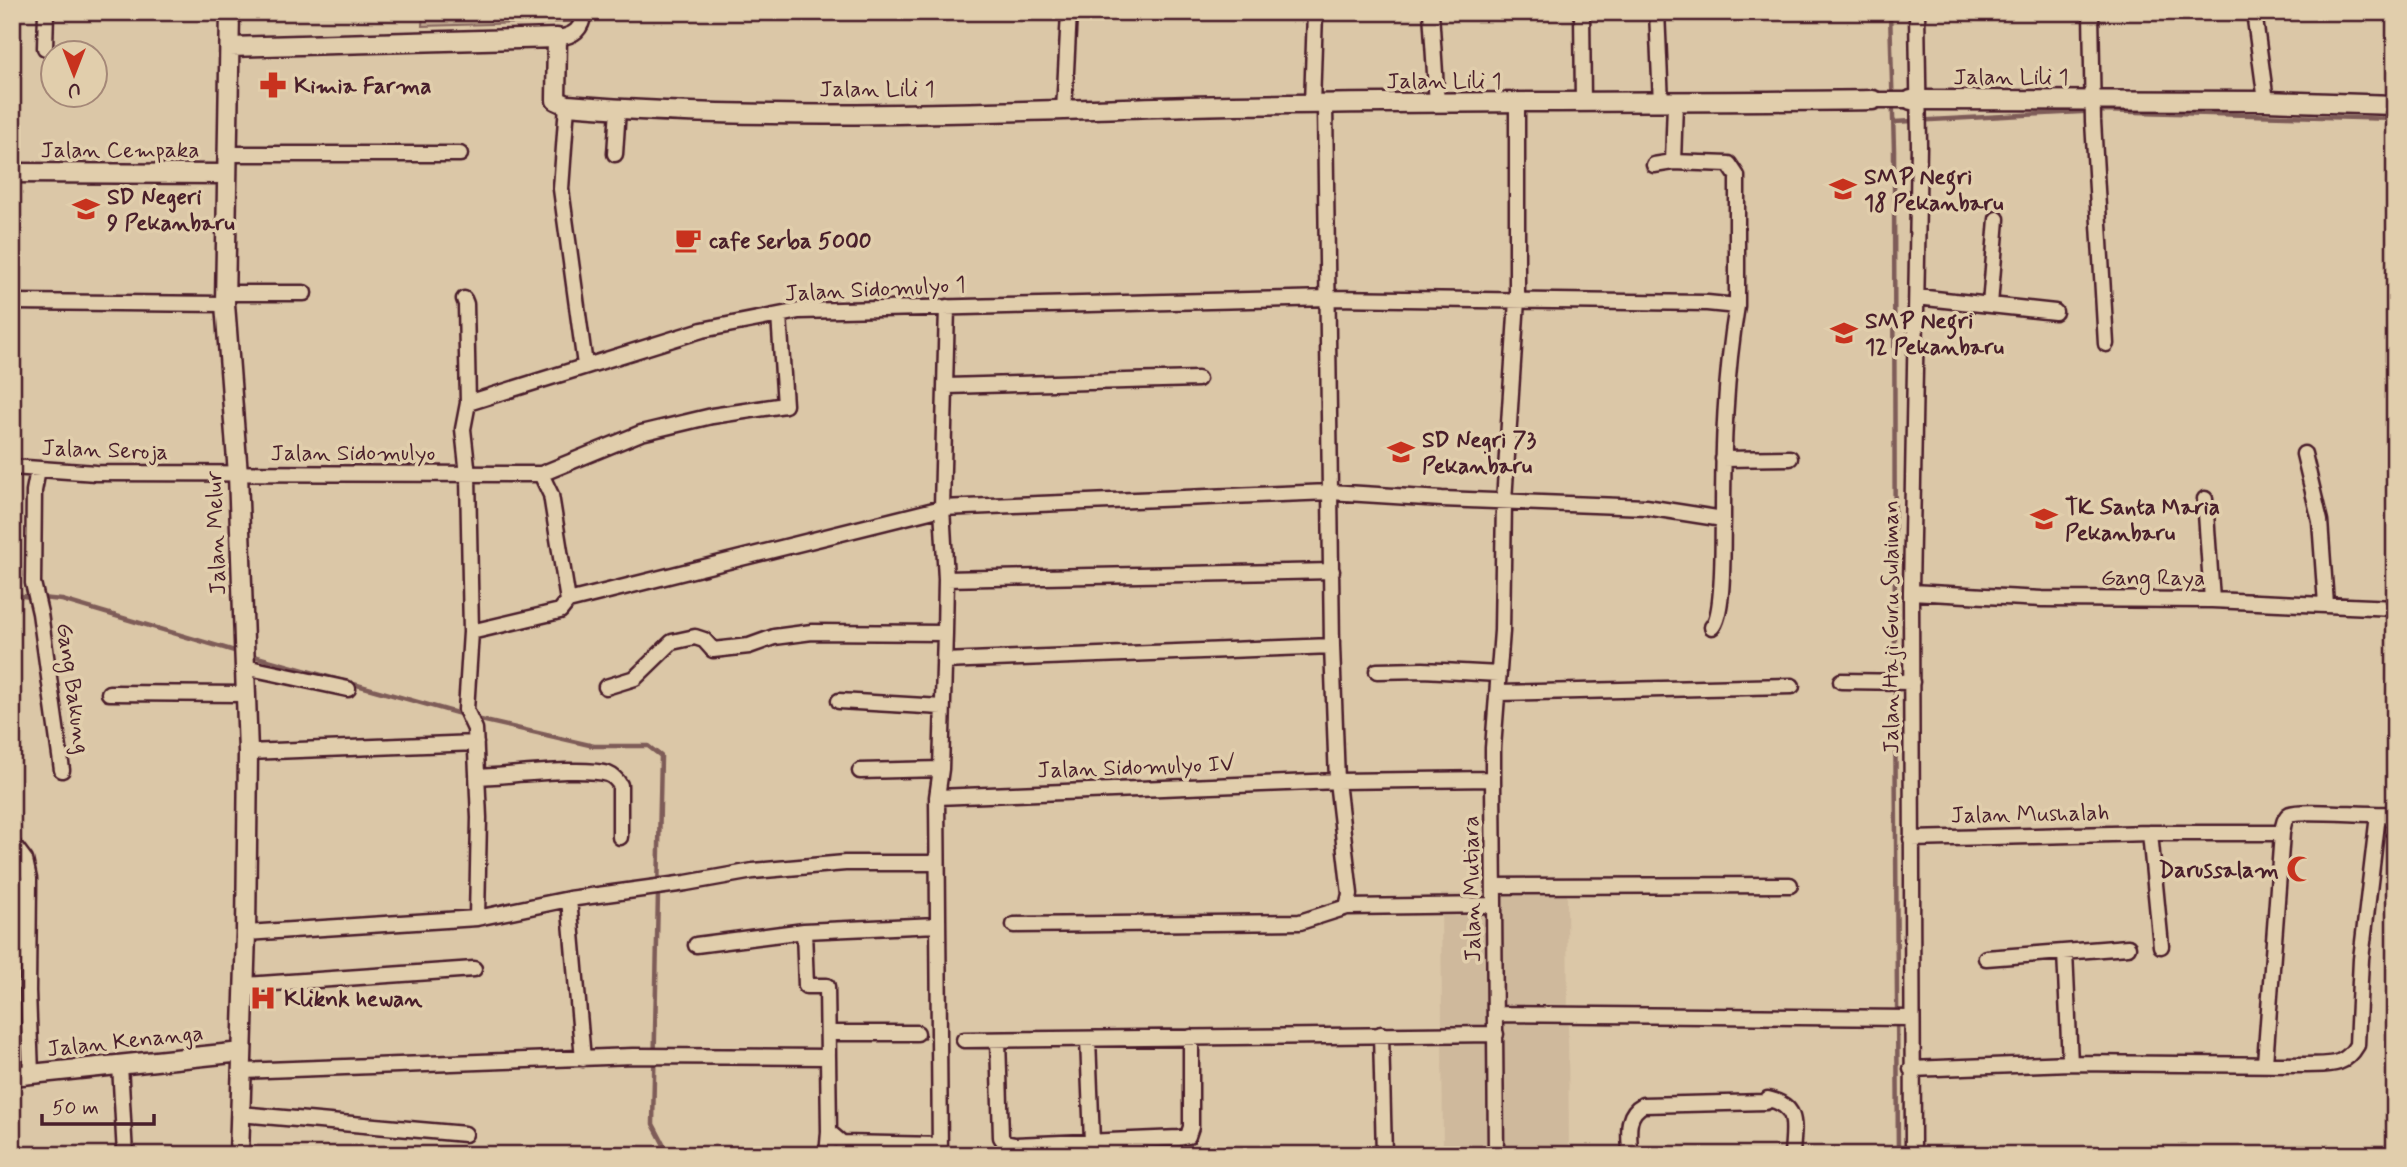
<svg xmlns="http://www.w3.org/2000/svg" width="2407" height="1167" font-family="Mynerve,sans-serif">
  <rect width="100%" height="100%" fill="#dbc7a7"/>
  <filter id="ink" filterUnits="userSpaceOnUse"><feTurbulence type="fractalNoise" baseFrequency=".0143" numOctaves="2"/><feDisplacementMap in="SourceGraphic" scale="14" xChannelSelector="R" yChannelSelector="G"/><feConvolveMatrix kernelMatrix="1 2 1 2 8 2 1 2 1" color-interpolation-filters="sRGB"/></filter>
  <g filter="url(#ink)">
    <!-- built -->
    <path fill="#cfb99c" d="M1567,893L1569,1155H1443L1441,894Z"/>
    <!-- green -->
    <path fill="#c3ab92" stroke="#86655e" stroke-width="2" d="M423,12H596L595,21L422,26Z"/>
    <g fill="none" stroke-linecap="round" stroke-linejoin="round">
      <!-- stream -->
      <path stroke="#7e5c58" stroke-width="4.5" d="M1890,12L1894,150L1895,681L1898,1155
        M1894,122L2100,111L2395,119
        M12,595L32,597
        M41,598L62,600L238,652
        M250,655L464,715
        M472,718L594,746H648L661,756L653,1124L664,1145L659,1155"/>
      <!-- minor casing -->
      <g stroke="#4a1f2b" stroke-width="19">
        <path id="minor" d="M1431,12L1437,104
          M1582,12L1583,103
          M1657,12L1661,103
          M2091,12L2093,121L2106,344
          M2254,12L2266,101
          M557,38C574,36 582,30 584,12
          M45,48L46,12
          M1873,100H1911
          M567,105L561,189L585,365
          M1312,105L1315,12
          M1064,111L1069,12
          M228,154H460
          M615,154L618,109
          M1673,162L1675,103
          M1654,165L1673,162L1729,164L1737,176V306
          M225,293H304
          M1917,297L2055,312
          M464,299L466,304L468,403
          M12,302L225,304
          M1990,305L1997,219
          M947,386L1198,379
          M2304,454L2320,521L2326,604
          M1723,459L1790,458
          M12,467L96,473L541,474L551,495L568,601L942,508L1330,492L1442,499L1646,507L1723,519C1723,448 1725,376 1737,306L1707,303L1329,298L799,311L702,330L468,403L463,429L468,475L471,632L466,710L475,729L479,818L477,918
          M38,470L34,491L33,583L40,613L62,770
          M541,474L641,433L712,416L785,405L779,315
          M2205,499L2212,600
          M946,579L1332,571
          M1911,592L2042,599L2212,600L2395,608
          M1712,627C1725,614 1722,541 1723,519
          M471,632L560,611L568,601
          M944,661L1332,646
          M245,667L348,689
          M1377,671L1423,670L1499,674
          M1841,681L1912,682
          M606,687L635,678L672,642L695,637L704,640L713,650L749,646L774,637L812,632L945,633
          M109,693L246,694
          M1498,693L1792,686
          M839,701L942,707
          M248,752L476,743
          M860,771L941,769
          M477,777C507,776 583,766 608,774C613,776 617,780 620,785V837
          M1493,779V748L1502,631L1504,501L1517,300V104
          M937,797L1337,781L1493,779L1496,1155
          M2150,833L2161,946
          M1911,839L2150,833H2282
          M12,847L16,848L25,860L29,879L28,991L31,1074
          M1494,886L1790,885
          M569,899L583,1059
          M1347,907L1494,905
          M1014,925L1300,922L1347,907L1350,894L1337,781L1332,646L1325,105
          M804,931L937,925
          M246,933L477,918L569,899L686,883L753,871L845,863H937
          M696,945L804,931L806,986H827L828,1057
          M2065,952L2070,1063
          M1986,958L2128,947
          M245,985L474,969
          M1496,1014L1912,1018
          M828,1033H917
          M1381,1034L1384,1155
          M1088,1039L1092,1142
          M964,1040L1496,1034
          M998,1040L1001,1137L1005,1143L1015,1145L1179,1138L1188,1136L1191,1127V1037
          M2265,1063L2282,833C2283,827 2284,817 2290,814C2301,809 2375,816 2395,814
          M120,1065L125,1155
          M1911,1069L2070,1063L2305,1065C2328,1064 2344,1068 2357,1045L2361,959L2378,815
          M242,1071L633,1056L828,1057L829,1132L842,1143L940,1145
          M240,1114L465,1134
          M827,1155L829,1132
          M940,1155L937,797L941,769L945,633L946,579L942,508L947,307
          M1630,1155C1630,1136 1624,1115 1643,1105L1766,1102L1768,1099C1801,1106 1793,1128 1792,1155
          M1913,1155L1911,592L1919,145L1917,12"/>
      </g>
      <!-- tertiary casing -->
      <g stroke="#4a1f2b" stroke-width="23">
        <path id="tertiary" d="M230,12L225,304L238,474L248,752L246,933L239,1155
          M230,47L557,38L556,100L567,105C774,122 983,112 1190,106C1418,100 1646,103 1873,100
          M1911,100L2266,101L2395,105
          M12,173L227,174
          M12,1076L242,1052"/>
      </g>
      <!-- minor -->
      <use href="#minor" stroke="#e1ceac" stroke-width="14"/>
      <!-- tertiary -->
      <use href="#tertiary" stroke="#e1ceac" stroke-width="18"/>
    </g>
  </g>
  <!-- icons -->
  <defs>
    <g id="pharmacy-bare" transform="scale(2.1)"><path d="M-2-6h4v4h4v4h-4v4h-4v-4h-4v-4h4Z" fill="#c8321e" stroke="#e1ceac" stroke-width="2.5" paint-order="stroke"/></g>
    <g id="school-bare" transform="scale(2.1)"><path d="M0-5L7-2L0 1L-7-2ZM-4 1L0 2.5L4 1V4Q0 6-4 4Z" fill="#c8321e" stroke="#e1ceac" stroke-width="2.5" paint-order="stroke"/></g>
    <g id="cafe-bare" transform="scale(2.1)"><path d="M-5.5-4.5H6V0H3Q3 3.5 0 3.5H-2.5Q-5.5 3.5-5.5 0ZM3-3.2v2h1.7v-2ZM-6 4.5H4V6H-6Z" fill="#c8321e" stroke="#e1ceac" stroke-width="2.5" paint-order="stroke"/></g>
    <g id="mosque-bare" transform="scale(2.1)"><path d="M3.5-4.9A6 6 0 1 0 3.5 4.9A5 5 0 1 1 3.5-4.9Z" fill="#c8321e" stroke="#e1ceac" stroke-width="2.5" paint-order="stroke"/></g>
    <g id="hospital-bare" transform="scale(2.1)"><path d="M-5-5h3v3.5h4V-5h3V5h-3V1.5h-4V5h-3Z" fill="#c8321e" stroke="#e1ceac" stroke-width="2.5" paint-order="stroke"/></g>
  </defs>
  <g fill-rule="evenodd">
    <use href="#pharmacy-bare" x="273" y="85"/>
    <use href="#school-bare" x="1843" y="189"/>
    <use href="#school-bare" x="86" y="209"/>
    <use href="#cafe-bare" x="688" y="240"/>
    <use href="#school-bare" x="1844" y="333"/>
    <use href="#school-bare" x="1401" y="452"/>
    <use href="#school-bare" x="2044" y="519"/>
    <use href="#mosque-bare" x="2300" y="869"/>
    <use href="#hospital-bare" x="263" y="998"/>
  </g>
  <g text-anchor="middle" stroke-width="7" stroke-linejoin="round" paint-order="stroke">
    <!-- street labels -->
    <g font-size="23" fill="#4a1f2b" stroke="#e1ceac">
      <text x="2011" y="84">Jalan Lili 1</text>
      <text x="1444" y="88">Jalan Lili 1</text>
      <text x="877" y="96">Jalan Lili 1</text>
      <text x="120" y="157">Jalan Cempaka</text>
      <text transform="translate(875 288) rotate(-3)" y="8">Jalan Sidomulyo 1</text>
      <text transform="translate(105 449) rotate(2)" y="8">Jalan Seroja</text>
      <text x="353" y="460">Jalan Sidomulyo</text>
      <text transform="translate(215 533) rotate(-92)" y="8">Jalan Melur</text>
      <text x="2153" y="585">Gang Raya</text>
      <text transform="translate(1890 627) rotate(-90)" y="8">Jalan Haji Guru Sulaiman</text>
      <text transform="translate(74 688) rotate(82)" y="8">Gang Bakung</text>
      <text transform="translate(1136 766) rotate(-2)" y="8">Jalan Sidomulyo IV</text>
      <text transform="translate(2030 813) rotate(-1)" y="8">Jalan Mushalah</text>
      <text transform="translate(1471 889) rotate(-91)" y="8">Jalan Mutiara</text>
      <text transform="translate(125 1040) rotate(-6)" y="8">Jalan Kenanga</text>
    </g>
    <!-- poi labels -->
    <g font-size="23" font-weight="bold" fill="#4a1f2b" stroke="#e1ceac" text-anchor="start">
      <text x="294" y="93">Kimia Farma</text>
      <text x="1864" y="184">SMP Negri<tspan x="1864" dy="26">18 Pekanbaru</tspan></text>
      <text x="107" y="204">SD Negeri<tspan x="107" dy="26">9 Pekanbaru</tspan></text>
      <text x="709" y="248">cafe serba 5000</text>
      <text x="1865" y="328">SMP Negri<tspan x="1865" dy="26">12 Pekanbaru</tspan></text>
      <text x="1422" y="447">SD Negri 73<tspan x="1422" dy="26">Pekanbaru</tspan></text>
      <text x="2065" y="514">TK Santa Maria<tspan x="2065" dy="26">Pekanbaru</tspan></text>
      <text x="2279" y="877" text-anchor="end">Darussalam</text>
      <text x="284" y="1006">Kliknk hewan</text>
    </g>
  </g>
  <!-- margin -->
  <rect width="2407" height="1167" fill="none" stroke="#e1ceac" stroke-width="42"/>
  <rect x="21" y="21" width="2365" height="1125" fill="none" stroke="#4a1f2b" stroke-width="2.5" filter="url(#ink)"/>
  <!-- north arrow -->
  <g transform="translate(74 74) rotate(180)"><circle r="33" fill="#e1ceac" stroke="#a58878" stroke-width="2"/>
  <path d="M0-5L12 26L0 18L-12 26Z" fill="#c8321e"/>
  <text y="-10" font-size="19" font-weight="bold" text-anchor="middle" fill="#4a1f2b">U</text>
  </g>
  <!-- scale -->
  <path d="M42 1114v10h112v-10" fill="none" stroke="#4a1f2b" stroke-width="3.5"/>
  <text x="52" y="1114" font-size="21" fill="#4a1f2b" stroke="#e1ceac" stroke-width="5" paint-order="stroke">50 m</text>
</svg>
